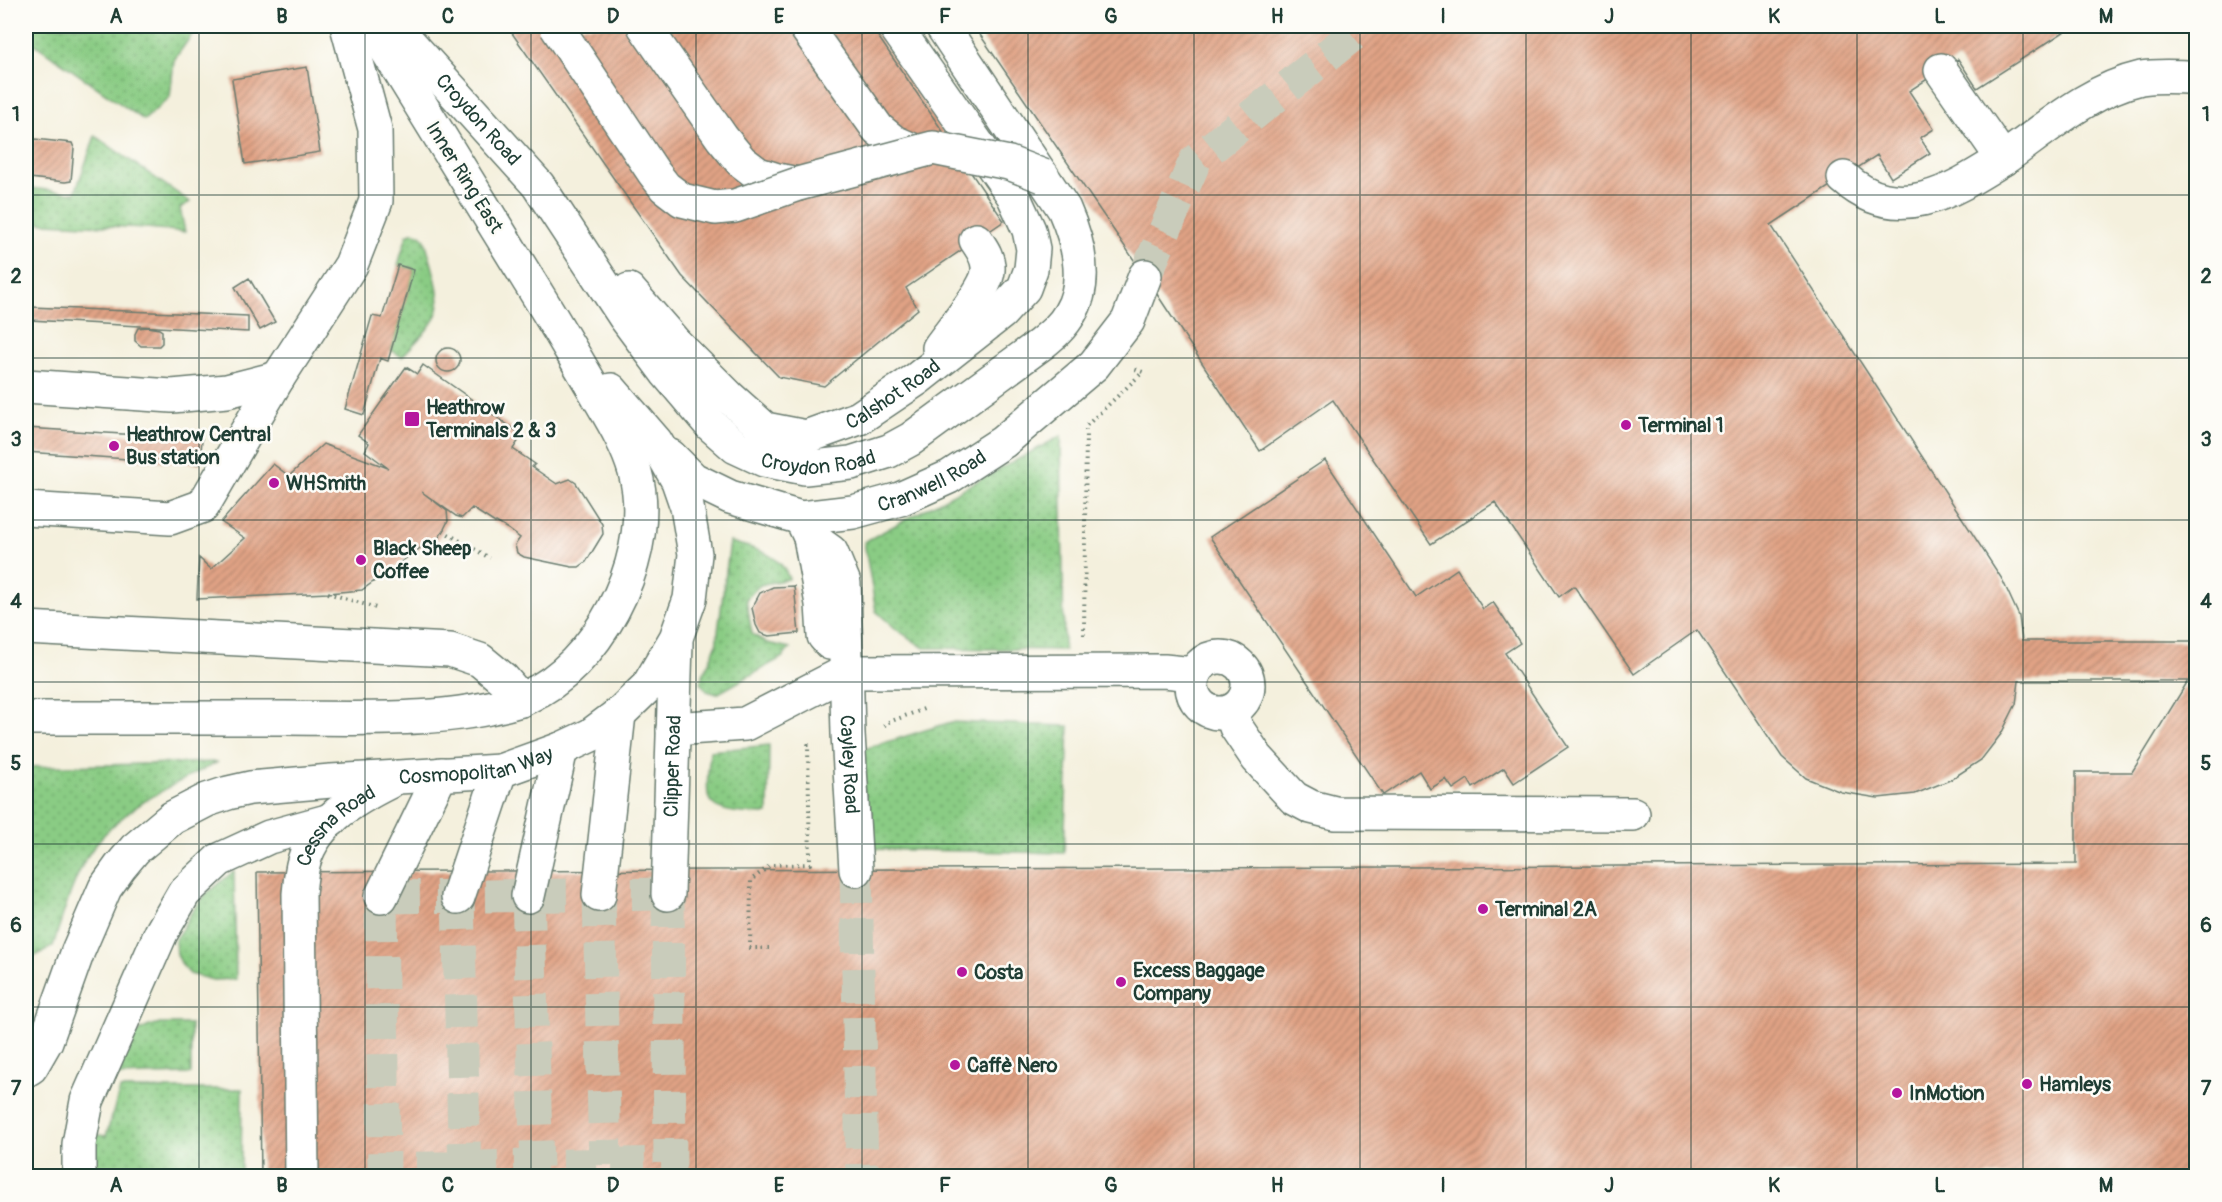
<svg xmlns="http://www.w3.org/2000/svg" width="2222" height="1202" font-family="Pangolin,sans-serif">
  <defs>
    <pattern id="grass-dots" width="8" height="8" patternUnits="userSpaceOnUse" patternTransform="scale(1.5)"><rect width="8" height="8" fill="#8acc84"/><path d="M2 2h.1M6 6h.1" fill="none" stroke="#70a76d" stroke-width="1.8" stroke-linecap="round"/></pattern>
    <pattern id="building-hatch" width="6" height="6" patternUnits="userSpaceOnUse" patternTransform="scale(1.5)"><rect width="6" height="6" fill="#e1a385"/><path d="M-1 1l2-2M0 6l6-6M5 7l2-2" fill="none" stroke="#b6866e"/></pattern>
  </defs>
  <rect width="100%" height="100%" fill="#fdfcf7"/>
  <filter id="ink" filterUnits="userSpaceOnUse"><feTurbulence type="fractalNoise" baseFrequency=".0167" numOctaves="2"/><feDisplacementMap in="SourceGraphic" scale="12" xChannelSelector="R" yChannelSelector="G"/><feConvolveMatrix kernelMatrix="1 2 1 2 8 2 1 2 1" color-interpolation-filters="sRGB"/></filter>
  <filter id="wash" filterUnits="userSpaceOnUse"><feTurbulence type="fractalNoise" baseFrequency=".008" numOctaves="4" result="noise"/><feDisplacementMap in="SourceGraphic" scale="24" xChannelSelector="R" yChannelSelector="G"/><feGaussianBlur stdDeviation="1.35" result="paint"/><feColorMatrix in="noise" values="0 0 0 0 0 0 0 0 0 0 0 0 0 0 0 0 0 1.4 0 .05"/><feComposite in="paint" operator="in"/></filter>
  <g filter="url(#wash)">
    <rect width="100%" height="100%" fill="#f4f0dd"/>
    <!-- grass -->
    <path fill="url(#grass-dots)" stroke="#54845c" stroke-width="1.5" d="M33,26H258L253,32L193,33L174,60L170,97L144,120L26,38V32Z
      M95,136L190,202L180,208L185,232L147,228L26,222V201H28L30,188L75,193Z
      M413,232L421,235L425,240C429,257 444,297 437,313C431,329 413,344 402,357L391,350L414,270L398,265L407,235Z
      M1061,436L1064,650L924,648L896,629L876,611L864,542Z
      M730,542C753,548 781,553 789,579L760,585L746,599L752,634L767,643L790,648L783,657L717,694L707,691L700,682L716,646Z
      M951,722L1069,726L1064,853L868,849L861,750Z
      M769,745L768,814C752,813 711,816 708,795C706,781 709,765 710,751Z
      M218,762C174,784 123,807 93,848C74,874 63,915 53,946L26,961V767Z
      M234,871L236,979L213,980L190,974L182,965L177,954L175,941L191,913L206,894Z
      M156,1024H191V1074L113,1076C124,1050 126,1032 156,1024Z
      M120,1089H242L241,1176H92L93,1134L106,1136Z"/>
    <g id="blocks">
      <!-- building -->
      <path fill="url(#building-hatch)" d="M507,26H871L1004,221L906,288L918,309L824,386L779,377L682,276Z
        M974,26H2073L1977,88L1958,59L1909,91L1934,129L1920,138L1930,153L1891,178L1877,155L1771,225L2002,579L2019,616L2022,641H2196V1176H261L257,872L2076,864V772H2132L2188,681H2019L2016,704L2001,734L1981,760L1950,780L1915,794L1878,798L1841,792L1806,778L1782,757L1697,630L1634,674L1574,586L1559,597L1495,502L1431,544L1333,400L1260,451L1145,276Z
        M307,67L320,152L245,164L232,79Z
        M34,139L72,143L74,148L71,181L65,182L30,178L31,144Z
        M398,265L414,270L388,361L380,358L364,415L345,409L372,316L382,318Z
        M249,278L275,322L260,330L235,287Z
        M30,307L248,316V332L30,320Z
        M147,327L159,329L162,331V343L159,346H141L135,341V334L138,328Z
        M436 360a12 12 0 1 1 24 0a12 12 0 1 1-24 0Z
        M423,365L518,432L520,436L519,440L513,449L535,464L532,467L557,484L570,479L576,483L602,524L603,534L586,562L579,567H572L524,557L517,553L515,545L520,538L508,529L496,522L495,523L472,508L462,518L456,516L422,492L447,511L448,521L443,531L431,550L423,546L362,590L328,593L197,599L199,558L211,569L245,538L221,522L273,464L289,476L323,444L388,468L365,451L369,443L358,435L406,367L417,374Z
        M26,428L202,439L200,464L26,452Z
        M1325,460L1416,597L1457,569L1483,609L1493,602L1520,643L1505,653L1568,747L1514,783L1504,768L1473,788L1468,779L1453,789L1446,779L1430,789L1419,771L1383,795L1210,537Z
        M794,586L799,633L769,636L760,633L756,625L752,608L760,593L773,587Z"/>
    </g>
  </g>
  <g filter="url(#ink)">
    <use href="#blocks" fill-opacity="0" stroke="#6a7c6f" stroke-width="1.5"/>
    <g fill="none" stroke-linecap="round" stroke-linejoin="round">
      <!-- minor-tunnel -->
      <path stroke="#c9ccbb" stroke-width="33" stroke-dasharray="33 16" stroke-linecap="butt" d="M1145,276L1195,161L1364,26
        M856,870L862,1176
        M668,894L670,1163L384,1169L381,897Z
        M599,895L605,1165
        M528,896L537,1167
        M458,897L465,1176"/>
      <!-- minor casing -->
      <g stroke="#6a7c6f" stroke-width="36">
        <g id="minor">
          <path id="s1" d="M394,26L538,185L625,317L666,372L711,425L736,447L764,460L805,468L851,463L889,451L911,439L1041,344C1052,335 1063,326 1070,313C1089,282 1078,241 1064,209L942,26"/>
          <path d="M644,26L722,138L741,161L758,174L777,180L798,184"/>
          <path d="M805,26L878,129L894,142L917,152"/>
          <path d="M1941,70L2003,159C2046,129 2089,90 2141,78C2158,75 2179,77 2196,77"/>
          <path d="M1844,178C1898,226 1952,191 2003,159"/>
          <path id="s2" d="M629,290L676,344L729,397L765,429L806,437L859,418L917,379L1001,313L1024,288L1031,269L1033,249L1029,230L1013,195L895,26"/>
          <path d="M939,348C950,332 988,288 988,270C989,258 982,249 976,240"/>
          <path d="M26,386L172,396L227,391L278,378"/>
          <path id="s3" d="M670,456L693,479L730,497L801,518L853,512L900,499L949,477L1003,442L1094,365L1128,321L1145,276"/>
          <path d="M26,509L170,518L203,506L278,378L351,265L376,201L375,129L347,26"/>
          <path id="s4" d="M801,518L810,537L831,552L844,583L848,734L856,870"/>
          <path d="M810,537L822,604L824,636L830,643"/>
          <path d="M26,628L450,650L480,660L503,679L521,700"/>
          <circle cx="1220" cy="685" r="28"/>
          <path d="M1231,712L1236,727L1257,758L1294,798L1311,807L1335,813L1633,814"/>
          <path d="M26,718C112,718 198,718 285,718C361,718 443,723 517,701C525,699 532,694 540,690C606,652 656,548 635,472C627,443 610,417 595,391C577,361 560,331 542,302C485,210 429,118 372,26"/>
          <path d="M673,729L745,724L846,672L1164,671L1194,674"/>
          <path id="s5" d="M668,894L676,643"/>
          <path d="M599,895L619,714"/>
          <path d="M528,896L561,749"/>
          <path d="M381,897L441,774"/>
          <path d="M458,897L500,771"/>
          <path id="s6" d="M26,1070L31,1067L46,1041L78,951L105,888L120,867L135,849L172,818L207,800L228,793L250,788L331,781L500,771L561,749L591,735L619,714L648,686L676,638L690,599L695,554L687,507L678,481L656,442L611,390"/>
          <path d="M79,1176V1144L87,1101L161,933L184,893L219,860L269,837L331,820"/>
          <path id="s7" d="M302,1176L299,894C300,883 301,871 304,861C315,822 355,799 389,782"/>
        </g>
      </g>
      <!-- path -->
      <path stroke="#6a7c6f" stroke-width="4" stroke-dasharray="1.5 4.5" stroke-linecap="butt" d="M443,531L490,558
        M328,593L376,608
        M1084,635L1086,426L1143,372L1135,369
        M884,726L886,723L924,709
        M769,948H750L751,880L771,865L810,864L808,745H813"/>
      <!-- minor -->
      <use href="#minor" stroke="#fff" stroke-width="33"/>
      <!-- minor-bridge casing -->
      <g stroke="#6a7c6f" stroke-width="36" stroke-linecap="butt">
        <path id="minor-bridge" d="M556,26L654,173L665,187L682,200L715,208L735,206L798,184L933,148L1009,163L1043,176"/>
      </g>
      <!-- minor-bridge -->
      <use href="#minor-bridge" stroke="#fff" stroke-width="33"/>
    </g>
  </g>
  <!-- grid -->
  <path fill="none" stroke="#1f3d34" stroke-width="1.5" stroke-opacity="0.55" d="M199,26V1176M365,26V1176M531,26V1176M696,26V1176M862,26V1176M1028,26V1176M1194,26V1176M1360,26V1176M1526,26V1176M1691,26V1176M1857,26V1176M2023,26V1176M26,195H2196M26,358H2196M26,520H2196M26,682H2196M26,844H2196M26,1007H2196"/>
  <!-- markers -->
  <g fill="#b5179e" stroke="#fdfcf7" stroke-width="2">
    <rect x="404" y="411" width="16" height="16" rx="3"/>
    <circle cx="1626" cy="425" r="6"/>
    <circle cx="114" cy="446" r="6"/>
    <circle cx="274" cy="483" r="6"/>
    <circle cx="361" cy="560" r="6"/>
    <circle cx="1483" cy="909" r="6"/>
    <circle cx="962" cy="972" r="6"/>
    <circle cx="1121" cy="982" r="6"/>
    <circle cx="955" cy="1065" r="6"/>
    <circle cx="2027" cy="1084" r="6"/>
    <circle cx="1897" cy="1093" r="6"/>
  </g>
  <g text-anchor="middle" stroke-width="5" stroke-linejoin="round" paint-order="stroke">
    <!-- street labels -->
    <g font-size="20" fill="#1f3d34" stroke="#fdfcf7">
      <text dy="7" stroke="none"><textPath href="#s1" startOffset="126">Croydon Road</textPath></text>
      <text transform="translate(465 177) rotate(58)" y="7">Inner Ring East</text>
      <text dy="7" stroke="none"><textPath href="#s2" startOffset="334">Calshot Road</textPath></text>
      <text dy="7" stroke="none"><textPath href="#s1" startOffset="630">Croydon Road</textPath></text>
      <text dy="7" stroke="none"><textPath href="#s3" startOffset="285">Cranwell Road</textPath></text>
      <text dy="7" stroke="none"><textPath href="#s6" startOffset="609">Cosmopolitan Way</textPath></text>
      <text dy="7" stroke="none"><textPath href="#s4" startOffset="262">Cayley Road</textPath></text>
      <text dy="7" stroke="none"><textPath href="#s5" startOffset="128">Clipper Road</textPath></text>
      <text dy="7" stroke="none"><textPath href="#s7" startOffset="364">Cessna Road</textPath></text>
    </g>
    <!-- poi labels -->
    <g font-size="20" font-weight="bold" fill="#1f3d34" stroke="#fdfcf7" text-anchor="start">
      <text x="426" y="414">Heathrow<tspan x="426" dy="23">Terminals 2 &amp; 3</tspan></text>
      <text x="1638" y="432">Terminal 1</text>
      <text x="126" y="441">Heathrow Central<tspan x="126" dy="23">Bus station</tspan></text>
      <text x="286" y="490">WHSmith</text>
      <text x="373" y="555">Black Sheep<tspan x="373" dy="23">Coffee</tspan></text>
      <text x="1495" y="916">Terminal 2A</text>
      <text x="1133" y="977">Excess Baggage<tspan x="1133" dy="23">Company</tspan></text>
      <text x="974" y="979">Costa</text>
      <text x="967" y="1072">Caffè Nero</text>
      <text x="2039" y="1091">Hamleys</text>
      <text x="1909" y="1100">InMotion</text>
    </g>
  </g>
  <!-- margin -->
  <rect width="2222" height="1202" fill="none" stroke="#fdfcf7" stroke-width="66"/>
  <rect x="33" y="33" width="2156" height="1136" fill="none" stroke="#1f3d34" stroke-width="2"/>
  <g font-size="20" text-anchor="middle" font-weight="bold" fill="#1f3d34">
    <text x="116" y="23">A</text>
    <text x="282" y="23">B</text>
    <text x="448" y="23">C</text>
    <text x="613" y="23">D</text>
    <text x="779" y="23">E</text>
    <text x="945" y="23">F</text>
    <text x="1111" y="23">G</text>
    <text x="1277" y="23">H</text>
    <text x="1443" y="23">I</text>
    <text x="1609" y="23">J</text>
    <text x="1774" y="23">K</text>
    <text x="1940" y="23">L</text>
    <text x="2106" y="23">M</text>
    <text x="16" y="121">1</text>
    <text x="2206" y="121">1</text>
    <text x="16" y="283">2</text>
    <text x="2206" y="283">2</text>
    <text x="16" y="446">3</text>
    <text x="2206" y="446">3</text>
    <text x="16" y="608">4</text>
    <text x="2206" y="608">4</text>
    <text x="16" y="770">5</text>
    <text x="2206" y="770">5</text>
    <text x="16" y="932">6</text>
    <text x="2206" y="932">6</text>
    <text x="16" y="1095">7</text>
    <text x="2206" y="1095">7</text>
    <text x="116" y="1192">A</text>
    <text x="282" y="1192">B</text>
    <text x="448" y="1192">C</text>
    <text x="613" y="1192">D</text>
    <text x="779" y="1192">E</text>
    <text x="945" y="1192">F</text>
    <text x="1111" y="1192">G</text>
    <text x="1277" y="1192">H</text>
    <text x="1443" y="1192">I</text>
    <text x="1609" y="1192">J</text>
    <text x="1774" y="1192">K</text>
    <text x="1940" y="1192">L</text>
    <text x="2106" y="1192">M</text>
  </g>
</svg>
